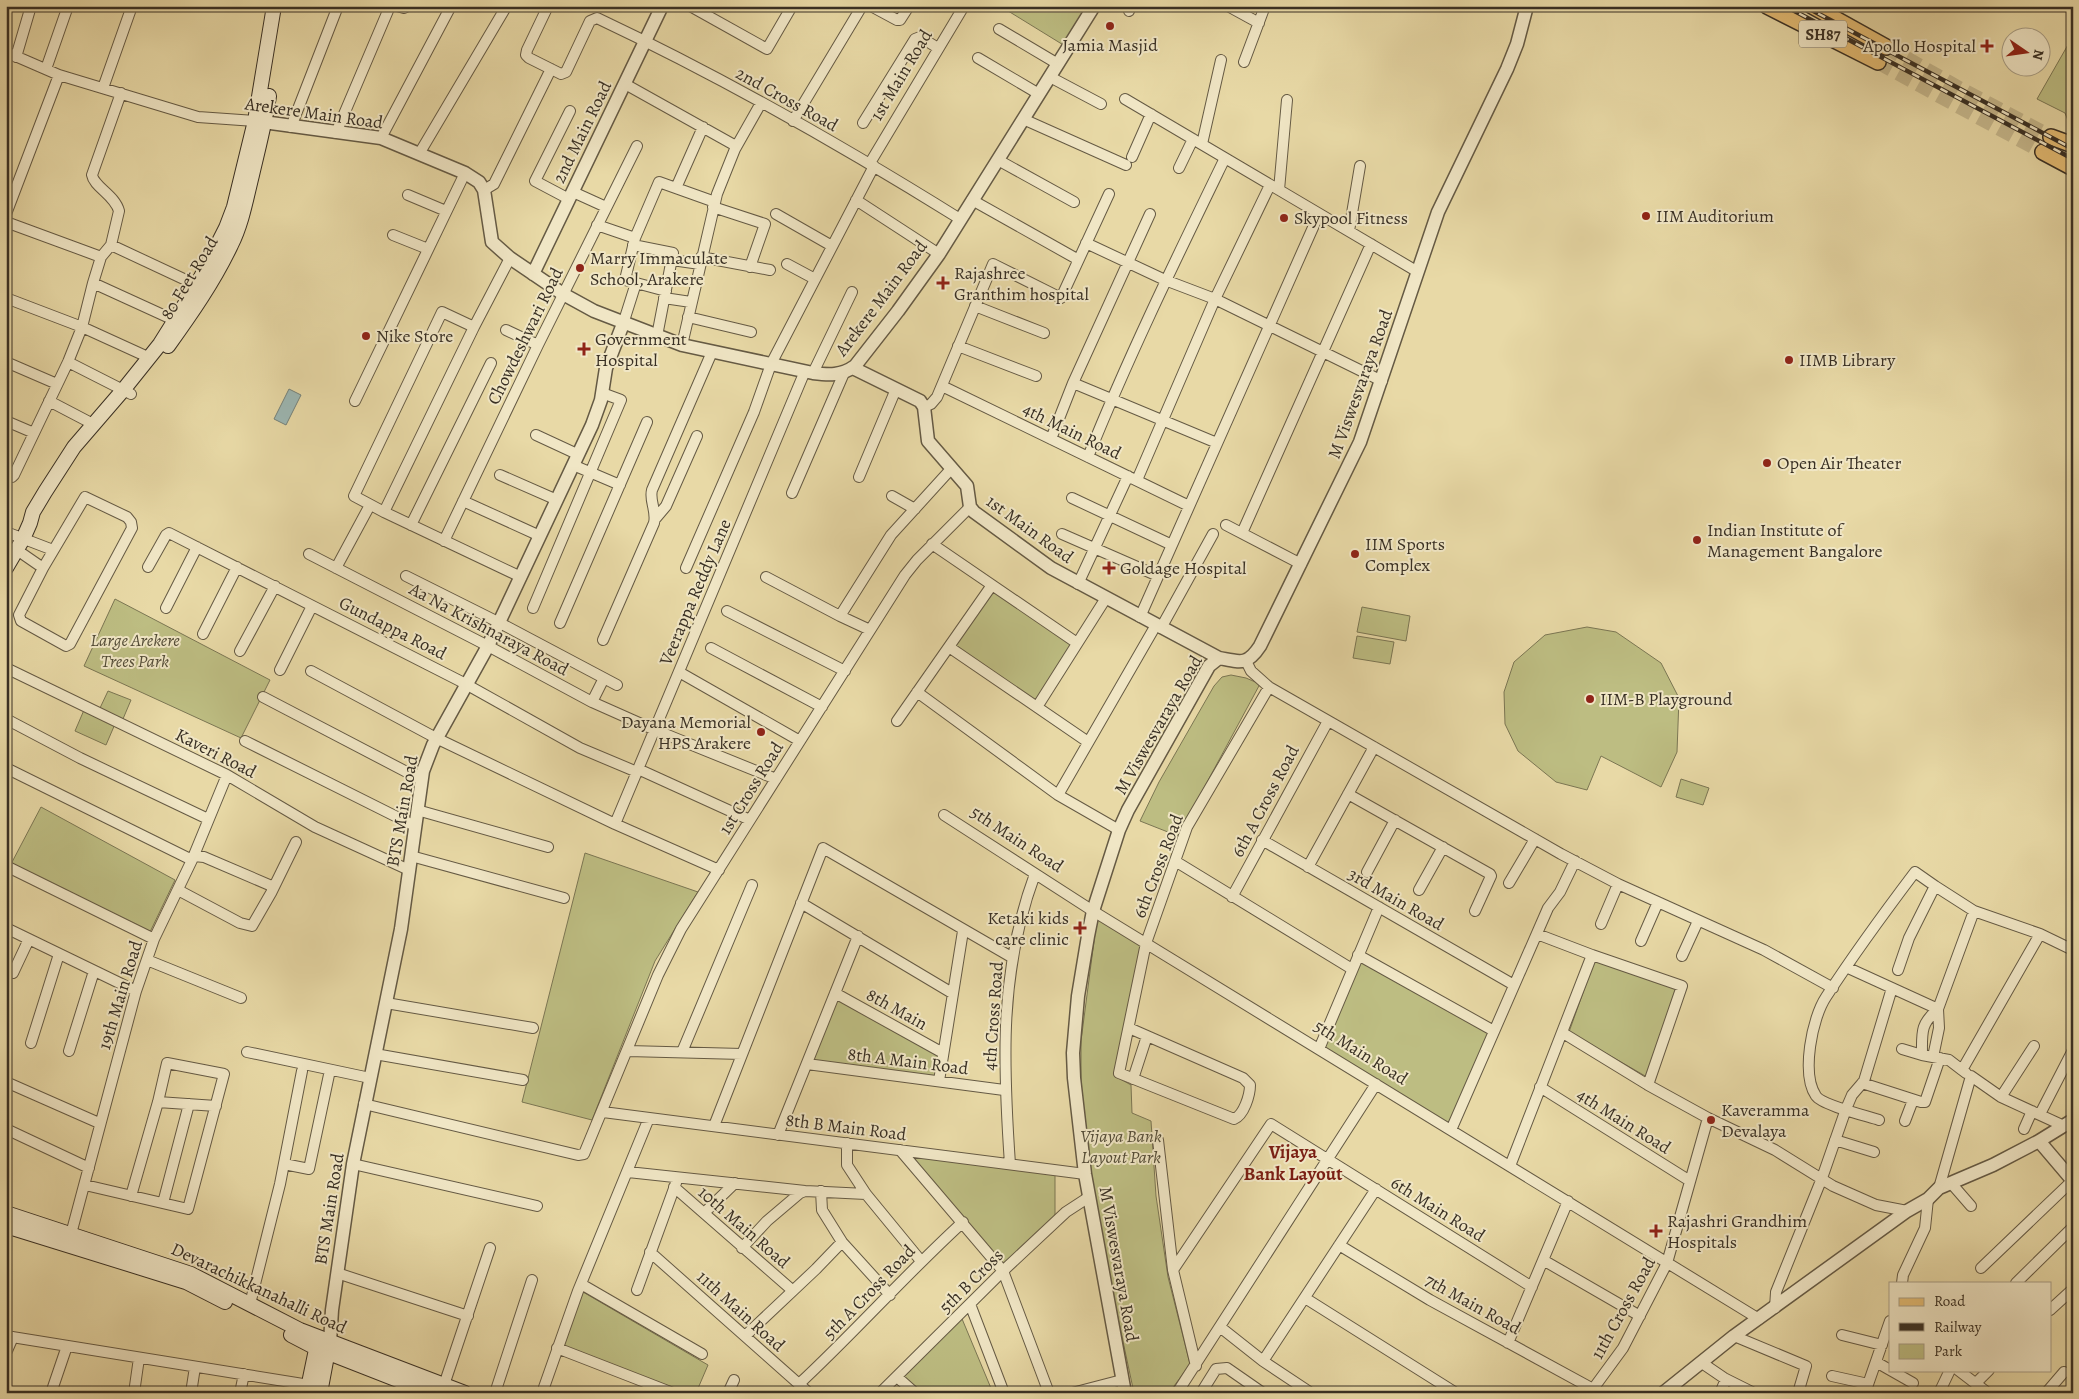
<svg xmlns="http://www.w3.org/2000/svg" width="2079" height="1399" font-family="Alegreya,serif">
  <rect width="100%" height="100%" fill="#e8d9a6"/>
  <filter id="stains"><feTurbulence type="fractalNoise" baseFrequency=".004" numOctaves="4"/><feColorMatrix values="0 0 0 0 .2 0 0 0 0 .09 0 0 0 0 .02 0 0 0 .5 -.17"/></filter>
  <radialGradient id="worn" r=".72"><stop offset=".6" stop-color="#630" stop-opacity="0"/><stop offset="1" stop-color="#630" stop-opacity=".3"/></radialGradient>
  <!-- green -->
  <path fill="#bdbd82" stroke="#7b7653" d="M1000,6H1089L1065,46Z
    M2073,36V133L2065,113L2037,99Z
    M992,585L1077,643L1037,707L949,647Z
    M115,599L270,680L241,738L84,666Z
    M1362,607L1410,616L1406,641L1357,632Z
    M1587,627L1616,632L1661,663L1679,698L1677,752L1661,787L1601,756L1587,790L1556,782L1518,751L1505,724L1504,692L1514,662L1545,635Z
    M1357,636L1394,642L1390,664L1353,658Z
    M1231,675L1246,678L1260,684L1178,836L1140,821L1159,782L1214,686L1222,677Z
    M108,691L131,700L120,726L115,724L106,745L75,731L87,703L100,708Z
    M1681,779L1709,788L1703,805L1676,797Z
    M41,807L175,880L150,932L11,864Z
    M585,853L698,892L655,961L592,1120L522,1102Z
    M1097,918L1142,944L1115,1076L1131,1085L1132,1113L1151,1121L1156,1196L1168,1277L1190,1364L1169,1393H1134L1105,1257L1091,1171L1081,1085V1041Z
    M1358,955L1494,1031L1451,1130L1319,1049Z
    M1595,959L1677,988L1647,1077L1569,1032Z
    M835,993L943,1053L939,1081L807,1064Z
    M900,1150L1055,1170V1222L1003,1271Z
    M583,1292L708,1365L696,1393H681L561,1350Z
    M960,1314L993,1393H915L897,1377Z"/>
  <!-- water -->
  <path fill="#9cb7b3" stroke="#74817a" d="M289,389L301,395L286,425L274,419Z"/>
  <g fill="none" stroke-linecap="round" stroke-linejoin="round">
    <!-- primary-tunnel -->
    <path stroke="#c5b78c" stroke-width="15" stroke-dasharray="15 8" stroke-linecap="butt" d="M1886,47L1960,89L2051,137
      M1878,62L2043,152"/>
    <!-- minor casing -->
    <g stroke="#655a44" stroke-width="12">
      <path id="minor" d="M397,6L404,8L408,6
        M548,6L527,50L526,55L529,58L561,74L566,72L590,21L597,18C722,77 843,146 960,219
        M690,6L767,49L792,6
        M871,6L897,20H900L909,6
        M1228,6L1259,23
        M1129,11L1131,6
        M999,29L1058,64
        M6,52L59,75L198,117L255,121
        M16,57L31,6
        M978,58L1039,94
        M1244,62L1265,6
        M46,69L68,6
        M1050,77L1101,104
        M625,84L736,146
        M103,88L132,6
        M1125,99L1418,272
        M1023,119L1126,165
        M793,121L862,6
        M863,123L915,39L920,37L938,48
        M291,127L338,6
        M336,133L390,6
        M381,138L451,6
        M1202,144L1221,60
        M419,154L506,7
        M1132,157L1151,114
        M998,160L1074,202
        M870,163L964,6
        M1179,168L1193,139
        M676,188L703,127
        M484,190L494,184L551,69
        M1279,190L1287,100
        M573,192L606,207
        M408,195L446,211
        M569,199L535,181L570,111
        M856,200L939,254
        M972,200L1077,259
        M713,207L765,224L750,267
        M6,214L59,75
        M776,214L832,246
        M6,222L101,257
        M597,225L635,238
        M1349,231L1360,166
        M393,235L428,249
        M1086,243L1165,280L1215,299L1382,381
        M111,245L203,288
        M633,245L673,253L657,336
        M701,257L770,270
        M510,258L474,327L384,512L521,577
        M672,260L700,264
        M787,264L815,279
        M93,283L174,320
        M666,291L625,280L635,238L659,182L715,202
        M6,298L82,327L150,358
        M664,298L691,302
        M975,306L1044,333
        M688,317L751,332
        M623,324L636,283
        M506,330L538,345
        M682,345L717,194L735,149L761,103
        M958,346L1036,376
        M6,362L57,384
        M68,362L131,394
        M813,373L852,292
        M1073,383L1217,443
        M942,386L1189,506
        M49,401L93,424
        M355,401L465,173
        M924,407L931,404L937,397L993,264L1061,298L1109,194
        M6,421L34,433
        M536,435L577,454
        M1051,439L1073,383L1150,214
        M1088,457C1129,355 1177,257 1225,158
        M573,465L620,485
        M6,475L12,477L14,475L68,362L82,327L93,283L101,257L111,245L119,211C115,195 94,187 92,175L121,93
        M500,475L557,500
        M859,477L896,389
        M1137,480L1215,299L1270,185
        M792,493L844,373
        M892,496L915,509
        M85,497L127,517L131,522L132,528L70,644L66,646L21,621L19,615L43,568Z
        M1072,498L1172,545
        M463,501L540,536
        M384,512L354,496L442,312L474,327
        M655,519L666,506L697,436
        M411,525L491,363
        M1226,525L1301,564
        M6,532L53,550
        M1242,533L1371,244
        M1062,534L1158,576
        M444,541L538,345L637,146
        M932,544L1077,643
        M17,550L43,568
        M309,554L488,646L592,702L655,730L776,779
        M148,567L166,535L169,533L462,682L580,748L637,772
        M336,568L370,505
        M686,568L754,412L771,364L874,166
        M406,576L500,623L617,685
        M766,577L840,616L870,630
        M1078,584L1128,476
        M166,608L197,547
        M533,608L621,400L602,393
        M727,611L845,671
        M840,616L891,535L951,469
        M1140,617L1319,214
        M560,623L647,422
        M1161,628L1213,534
        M203,634L237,567
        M603,640L654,523C657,511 649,501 652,490L712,352
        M949,647L1088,742
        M711,648L822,707
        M240,651L275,586
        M1246,661L1251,671L1269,687L1561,854L1618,884L1764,950L1833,988
        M6,668L227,775L315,827L409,870
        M280,670L312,606
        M311,671L436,738L615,824L719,870
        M679,672L800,741
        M917,692L1058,795L1119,830
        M263,697L422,780
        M592,702L604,678
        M1037,707L1106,598
        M6,719L80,758L208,819
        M897,721L992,585
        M245,741L415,826
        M6,768L192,860
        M638,769L750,820
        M1348,794L1490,874L1491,876L1475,911
        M1058,795L1156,625
        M417,810L548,847
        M944,815L1093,911L1759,1319
        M615,824L805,371
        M1262,840L1514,985
        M194,856L204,857L274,887
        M411,856L564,898
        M1175,861L1352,969
        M6,866L154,939
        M1308,867L1374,747
        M1367,872L1395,820
        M1509,883L1535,839
        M1935,886L1974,911L2040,934L2073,950
        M178,890L240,923L252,926L271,893L296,842
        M1419,890L1443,847
        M1232,897L1328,721
        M801,903L952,993
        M1601,924L1618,884
        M6,928L136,991
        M1537,934L1592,955L1682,986L1648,1085
        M1641,941L1658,902
        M1358,955L1494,1031
        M1682,956L1698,921
        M147,960L241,998
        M1846,967L1938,1009L1939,1028L1933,1057
        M13,973L29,939
        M835,993L943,1053
        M386,1003L533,1028
        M1129,1028L1243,1078L1250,1085C1250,1095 1244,1115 1234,1119L1119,1073L1146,943L1187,827L1269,687
        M1563,1033L1648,1085L1708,1118L1775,1150L1833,1186L1876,1205L1907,1211
        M31,1043L59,954
        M1319,1049L1379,907
        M1902,1049L1922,1055
        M69,1051L94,971
        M628,1051L742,1054
        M247,1052L370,1078
        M682,1052L752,885
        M375,1054L523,1080
        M807,1064L1004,1090
        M1962,1070L1949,1060L1922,1055C1922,1033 1920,1024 1938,1009L1974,911
        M1966,1073L1962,1070L2040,934
        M1133,1079L1147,1036
        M939,1081L963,931
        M6,1082L99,1123
        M1862,1083L1921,1102H1925L1940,1058
        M1540,1087L1690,1181
        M2001,1097L2034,1046
        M158,1102L216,1106
        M364,1104L578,1155L584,1154L658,975L681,929L905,575L917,560L970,507
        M603,1112L1085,1174
        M2040,1114L2073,1050
        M1879,1120C1867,1116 1822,1105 1816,1096C1801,1074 1812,1018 1826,997C1854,954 1884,913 1915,872L1935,886L1909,938L1898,970
        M1905,1121L1913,1100
        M714,1126L823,848L1013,958
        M6,1129L89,1168
        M2024,1129L2032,1111
        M1451,1130L1548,908L1560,892L1575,861
        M778,1135L858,936
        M1158,1140L1173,1270
        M1835,1140L1874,1152
        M847,1143V1165L866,1194L921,1261
        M900,1150L1003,1271L1049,1393
        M284,1164L309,1169L330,1070
        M353,1164L537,1206
        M1010,1164C1003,1063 999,971 1035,874
        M1510,1166L1592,955
        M628,1172L805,1191L866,1194
        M1951,1183L1971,1206
        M85,1185L188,1209L224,1074L167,1063L158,1102L131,1196
        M674,1187L792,1290
        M1939,1188L1971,1076L2001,1097L2064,1126
        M821,1191L822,1210L842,1242L890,1295
        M163,1203L189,1104
        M704,1213L735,1183
        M71,1234L136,991L154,939L192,860L227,775
        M1339,1245L1430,1300L1593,1389
        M742,1248L767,1221L800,1193L805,1191
        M650,1252L809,1393
        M1543,1260L1640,1316
        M1981,1268L2072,1181
        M337,1273L468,1316
        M1902,1283L1903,1275L1925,1228L1928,1199
        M2016,1283L2073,1227
        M581,1284L702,1354
        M637,1290L676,1183
        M1305,1298L1456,1393
        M250,1304L280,1184L302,1071
        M970,1304L1004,1393
        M1775,1308L1776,1292L1822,1178L1846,1109L1852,1095L1864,1081L1892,988
        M2050,1310L2073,1289
        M1220,1327L1263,1361L1311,1393
        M1842,1335L1882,1345
        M6,1336L309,1385
        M745,1336L816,1269L842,1242
        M1734,1336L1806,1366L1798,1393
        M1508,1343L1568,1201
        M557,1348L673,1393
        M6,1353L13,1337
        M1263,1361L1376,1189
        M1876,1362L1913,1383
        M1702,1363L1724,1378L1754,1393
        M1196,1366L1173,1270L1271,1124L1532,1287
        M1958,1370L1988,1393
        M1832,1376L1868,1384
        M897,1377L915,1393
        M1976,1383L1989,1370
        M799,1384C855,1332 906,1274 963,1222
        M444,1385L490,1248
        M51,1393L67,1346
        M134,1393L139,1358
        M191,1393L195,1367
        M240,1393L244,1374
        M495,1393L532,1280
        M542,1393L578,1291L649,1118
        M728,1393L734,1380
        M880,1393L1003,1271L1066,1212L1089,1197
        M1072,1393L1122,1380
        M1177,1393L1376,1084
        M1201,1393L1216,1369L1227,1368L1263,1393
        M1590,1393L1623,1348L1667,1263L1708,1118
        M1720,1393L1726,1379
        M1865,1393L1890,1321
        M1939,1393L1950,1370
        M2046,1393L2064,1372"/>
    </g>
    <!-- tertiary casing -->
    <g stroke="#655a44" stroke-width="15">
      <path id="tertiary" d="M256,121L381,138L465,173L479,182L484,190L492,242L510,258L563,294L594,311L682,345L813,373C829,375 841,376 855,366L898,311L939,254L1094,6
        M533,274L662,6
        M853,368L920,401L924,407L928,441L967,486L970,507L974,512L1051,568L1219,658
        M2039,1141L2073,1181
        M330,1342L332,1310L353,1164L401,929L423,771L433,745L488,646L592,425L601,400L606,368L623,324
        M1125,1393L1085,1174L1074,1078L1073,1053L1078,996L1088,936L1093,911L1119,830L1128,810L1209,666L1219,658C1240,662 1247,666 1260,646L1360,442L1438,212L1507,69L1517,44L1527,6
        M1663,1393L1734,1336L1907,1211L1928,1199L1939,1188L1993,1165L2039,1141L2073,1120"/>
    </g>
    <!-- secondary casing -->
    <g stroke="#393024" stroke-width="16">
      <path id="secondary" d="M168,346C191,314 214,281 231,245C242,223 246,199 252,175C258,149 265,123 269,96
        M6,568L23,539L30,523L33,512L45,492L74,447L124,389L160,344L197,285L226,228L234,207L255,121L274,6
        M6,1213L191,1274L300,1330L465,1393
        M6,1226L186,1282L225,1302
        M291,1335L316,1348L431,1393
        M307,1393L318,1340
        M320,1393L329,1345"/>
    </g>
    <!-- primary casing -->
    <g stroke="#393024" stroke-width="18">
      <path id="primary" d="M1767,6L1878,62
        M1812,6L1886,47
        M2051,137L2073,145
        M2043,152L2073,168"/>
    </g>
    <!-- minor -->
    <use href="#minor" stroke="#f0e6c5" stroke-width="10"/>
    <!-- tertiary -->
    <use href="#tertiary" stroke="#f0e6c5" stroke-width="12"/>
    <!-- secondary -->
    <use href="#secondary" stroke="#f0e6c5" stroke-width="14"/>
    <!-- primary -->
    <use href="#primary" stroke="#e4bc73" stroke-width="15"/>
    <!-- rail casing -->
    <g stroke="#393024" stroke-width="4.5">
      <path id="rail" d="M1785,6L2073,159
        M1804,6L2073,149"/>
    </g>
    <!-- rail -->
    <use href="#rail" stroke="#f0e6c5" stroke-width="2.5" stroke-dasharray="8" stroke-linecap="butt"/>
  </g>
  <!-- markers -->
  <g fill="#8f2418" stroke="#f0e6c5" stroke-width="2">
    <circle cx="1110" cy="26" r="5"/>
    <path d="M1984.5 38.5h5v5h5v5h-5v5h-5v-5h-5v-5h5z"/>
    <circle cx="1646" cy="216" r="5"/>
    <circle cx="1284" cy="218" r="5"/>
    <circle cx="580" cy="268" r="5"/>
    <path d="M940.5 275.5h5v5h5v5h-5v5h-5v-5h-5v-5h5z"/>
    <circle cx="366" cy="336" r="5"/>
    <path d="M581.5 341.5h5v5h5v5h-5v5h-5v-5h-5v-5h5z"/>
    <circle cx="1789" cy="360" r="5"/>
    <circle cx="1767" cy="463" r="5"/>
    <circle cx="1697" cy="540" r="5"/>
    <circle cx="1355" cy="554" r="5"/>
    <path d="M1106.5 560.5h5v5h5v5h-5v5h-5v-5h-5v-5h5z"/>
    <circle cx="1590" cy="699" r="5"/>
    <circle cx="761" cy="732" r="5"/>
    <path d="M1077.5 920.5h5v5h5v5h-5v5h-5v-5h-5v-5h5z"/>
    <circle cx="1711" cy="1120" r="5"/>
    <path d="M1653.5 1223.5h5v5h5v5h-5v5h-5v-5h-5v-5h5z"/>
  </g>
  <g text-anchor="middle" stroke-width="4" stroke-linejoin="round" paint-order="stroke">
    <!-- shield labels -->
    <rect fill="#f0e6c5" stroke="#706754" stroke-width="1" x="1799" y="20.5" width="48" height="27" rx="4"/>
    <g font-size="16" font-weight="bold" fill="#393024">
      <text x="1823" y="40">SH87</text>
    </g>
    <!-- poi labels -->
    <g font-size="18" fill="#393024" stroke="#f0e6c5" text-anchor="start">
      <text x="1110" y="51" text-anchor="middle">Jamia Masjid</text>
      <text x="1976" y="52" text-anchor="end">Apollo Hospital</text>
      <text x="1656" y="222">IIM Auditorium</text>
      <text x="1294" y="224">Skypool Fitness</text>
      <text x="590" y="264">Marry Immaculate<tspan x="590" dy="21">School, Arakere</tspan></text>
      <text x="954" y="279">Rajashree<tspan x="954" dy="21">Granthim hospital</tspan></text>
      <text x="376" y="342">Nike Store</text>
      <text x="595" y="345">Government<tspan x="595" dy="21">Hospital</tspan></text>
      <text x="1799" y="366">IIMB Library</text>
      <text x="1777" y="469">Open Air Theater</text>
      <text x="1707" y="536">Indian Institute of<tspan x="1707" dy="21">Management Bangalore</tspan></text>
      <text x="1365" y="550">IIM Sports<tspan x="1365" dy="21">Complex</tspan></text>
      <text x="1120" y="574">Goldage Hospital</text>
      <text x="1600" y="705">IIM-B Playground</text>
      <text x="751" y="728" text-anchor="end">Dayana Memorial<tspan x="751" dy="21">HPS Arakere</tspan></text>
      <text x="1069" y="924" text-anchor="end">Ketaki kids<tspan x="1069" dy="21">care clinic</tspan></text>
      <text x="1721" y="1116">Kaveramma<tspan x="1721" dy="21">Devalaya</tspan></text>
      <text x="1667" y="1227">Rajashri Grandhim<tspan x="1667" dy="21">Hospitals</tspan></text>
    </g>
    <!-- street labels -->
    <g font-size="18" fill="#393024" stroke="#f0e6c5">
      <text transform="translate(901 75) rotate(-59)" y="6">1st Main Road</text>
      <text transform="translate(787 99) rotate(29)" y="6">2nd Cross Road</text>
      <text transform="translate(314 113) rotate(8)" y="6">Arekere Main Road</text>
      <text transform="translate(582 132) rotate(-64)" y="6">2nd Main Road</text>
      <text transform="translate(189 278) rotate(-59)" y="6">80 Feet Road</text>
      <text transform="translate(881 298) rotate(-53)" y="6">Arekere Main Road</text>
      <text transform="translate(525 336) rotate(-64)" y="6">Chowdeshwari Road</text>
      <text transform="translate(1360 384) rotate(-70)" y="6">M Viswesvaraya Road</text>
      <text transform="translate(1072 431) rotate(26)" y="6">4th Main Road</text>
      <text transform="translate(1030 529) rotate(36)" y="6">1st Main Road</text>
      <text transform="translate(695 592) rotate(-67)" y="6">Veerappa Reddy Lane</text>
      <text transform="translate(393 628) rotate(27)" y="6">Gundappa Road</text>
      <text transform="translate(489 629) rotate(28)" y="6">Aa Na Krishnaraya Road</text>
      <text transform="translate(1158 725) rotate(-60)" y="6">M Viswesvaraya Road</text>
      <text transform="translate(216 753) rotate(27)" y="6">Kaveri Road</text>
      <text transform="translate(751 788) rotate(-58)" y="6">1st Cross Road</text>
      <text transform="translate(1265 801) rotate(-62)" y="6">6th A Cross Road</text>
      <text transform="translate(402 811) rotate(-80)" y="6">BTS Main Road</text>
      <text transform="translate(1017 839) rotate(33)" y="6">5th Main Road</text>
      <text transform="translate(1158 866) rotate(-69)" y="6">6th Cross Road</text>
      <text transform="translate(1396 899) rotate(30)" y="6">3rd Main Road</text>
      <text transform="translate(120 995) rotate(-73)" y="6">19th Main Road</text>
      <text transform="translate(897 1009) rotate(29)" y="6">8th Main</text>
      <text transform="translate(993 1016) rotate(-86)" y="6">4th Cross Road</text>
      <text transform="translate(1361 1052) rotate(32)" y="6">5th Main Road</text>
      <text transform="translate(908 1061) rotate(7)" y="6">8th A Main Road</text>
      <text transform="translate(1624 1121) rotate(32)" y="6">4th Main Road</text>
      <text transform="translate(846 1127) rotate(7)" y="6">8th B Main Road</text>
      <text transform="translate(329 1209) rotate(-81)" y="6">BTS Main Road</text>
      <text transform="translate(1438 1209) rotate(32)" y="6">6th Main Road</text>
      <text transform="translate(744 1227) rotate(41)" y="6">10th Main Road</text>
      <text transform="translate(1119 1264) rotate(80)" y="6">M Viswesvaraya Road</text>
      <text transform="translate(971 1281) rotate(-45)" y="6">5th B Cross</text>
      <text transform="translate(259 1288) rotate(25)" y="6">Devarachikkanahalli Road</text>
      <text transform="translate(869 1292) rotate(-46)" y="6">5th A Cross Road</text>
      <text transform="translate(1473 1304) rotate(29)" y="6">7th Main Road</text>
      <text transform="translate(1623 1308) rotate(-61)" y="6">11th Cross Road</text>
      <text transform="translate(741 1311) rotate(42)" y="6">11th Main Road</text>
    </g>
    <!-- park labels -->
    <g font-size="18" font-style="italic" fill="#534c37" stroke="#f0e6c5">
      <text x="135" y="646">Large Arekere<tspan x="135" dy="21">Trees Park</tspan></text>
      <text x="1121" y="1142">Vijaya Bank<tspan x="1121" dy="21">Layout Park</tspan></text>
    </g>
    <!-- neighbourhood labels -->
    <g font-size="19" font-weight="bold" fill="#7a1f14" stroke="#f0e6c5">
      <text x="1293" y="1158">Vijaya<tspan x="1293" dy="22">Bank Layout</tspan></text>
    </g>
  </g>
  <!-- margin -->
  <rect width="2079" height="1399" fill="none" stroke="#e8d9a6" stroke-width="25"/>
  <rect x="8" y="8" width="2064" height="1384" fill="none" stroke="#393024" stroke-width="2.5"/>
  <rect x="12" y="12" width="2054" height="1374" fill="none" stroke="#393024"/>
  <!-- legend -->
  <rect x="1889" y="1282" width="162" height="90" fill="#f0e6c5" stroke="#a79d85"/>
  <rect x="1899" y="1298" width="25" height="8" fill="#e4bc73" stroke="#a79d85"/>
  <text x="1934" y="1306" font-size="15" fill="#393024">Road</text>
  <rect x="1899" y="1323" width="25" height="8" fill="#393024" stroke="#a79d85"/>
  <text x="1934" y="1332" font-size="15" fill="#393024">Railway</text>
  <rect x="1899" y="1344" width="25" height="15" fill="#bdbd82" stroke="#a79d85"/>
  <text x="1934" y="1356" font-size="15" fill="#393024">Park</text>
  <!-- north arrow -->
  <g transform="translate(2026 52) rotate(103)"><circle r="24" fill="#f0e6c5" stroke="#a79d85"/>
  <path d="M0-4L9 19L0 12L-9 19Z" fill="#8f2418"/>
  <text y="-8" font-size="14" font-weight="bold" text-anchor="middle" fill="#393024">N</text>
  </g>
  <rect width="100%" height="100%" filter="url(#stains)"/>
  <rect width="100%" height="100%" fill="url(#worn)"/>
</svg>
